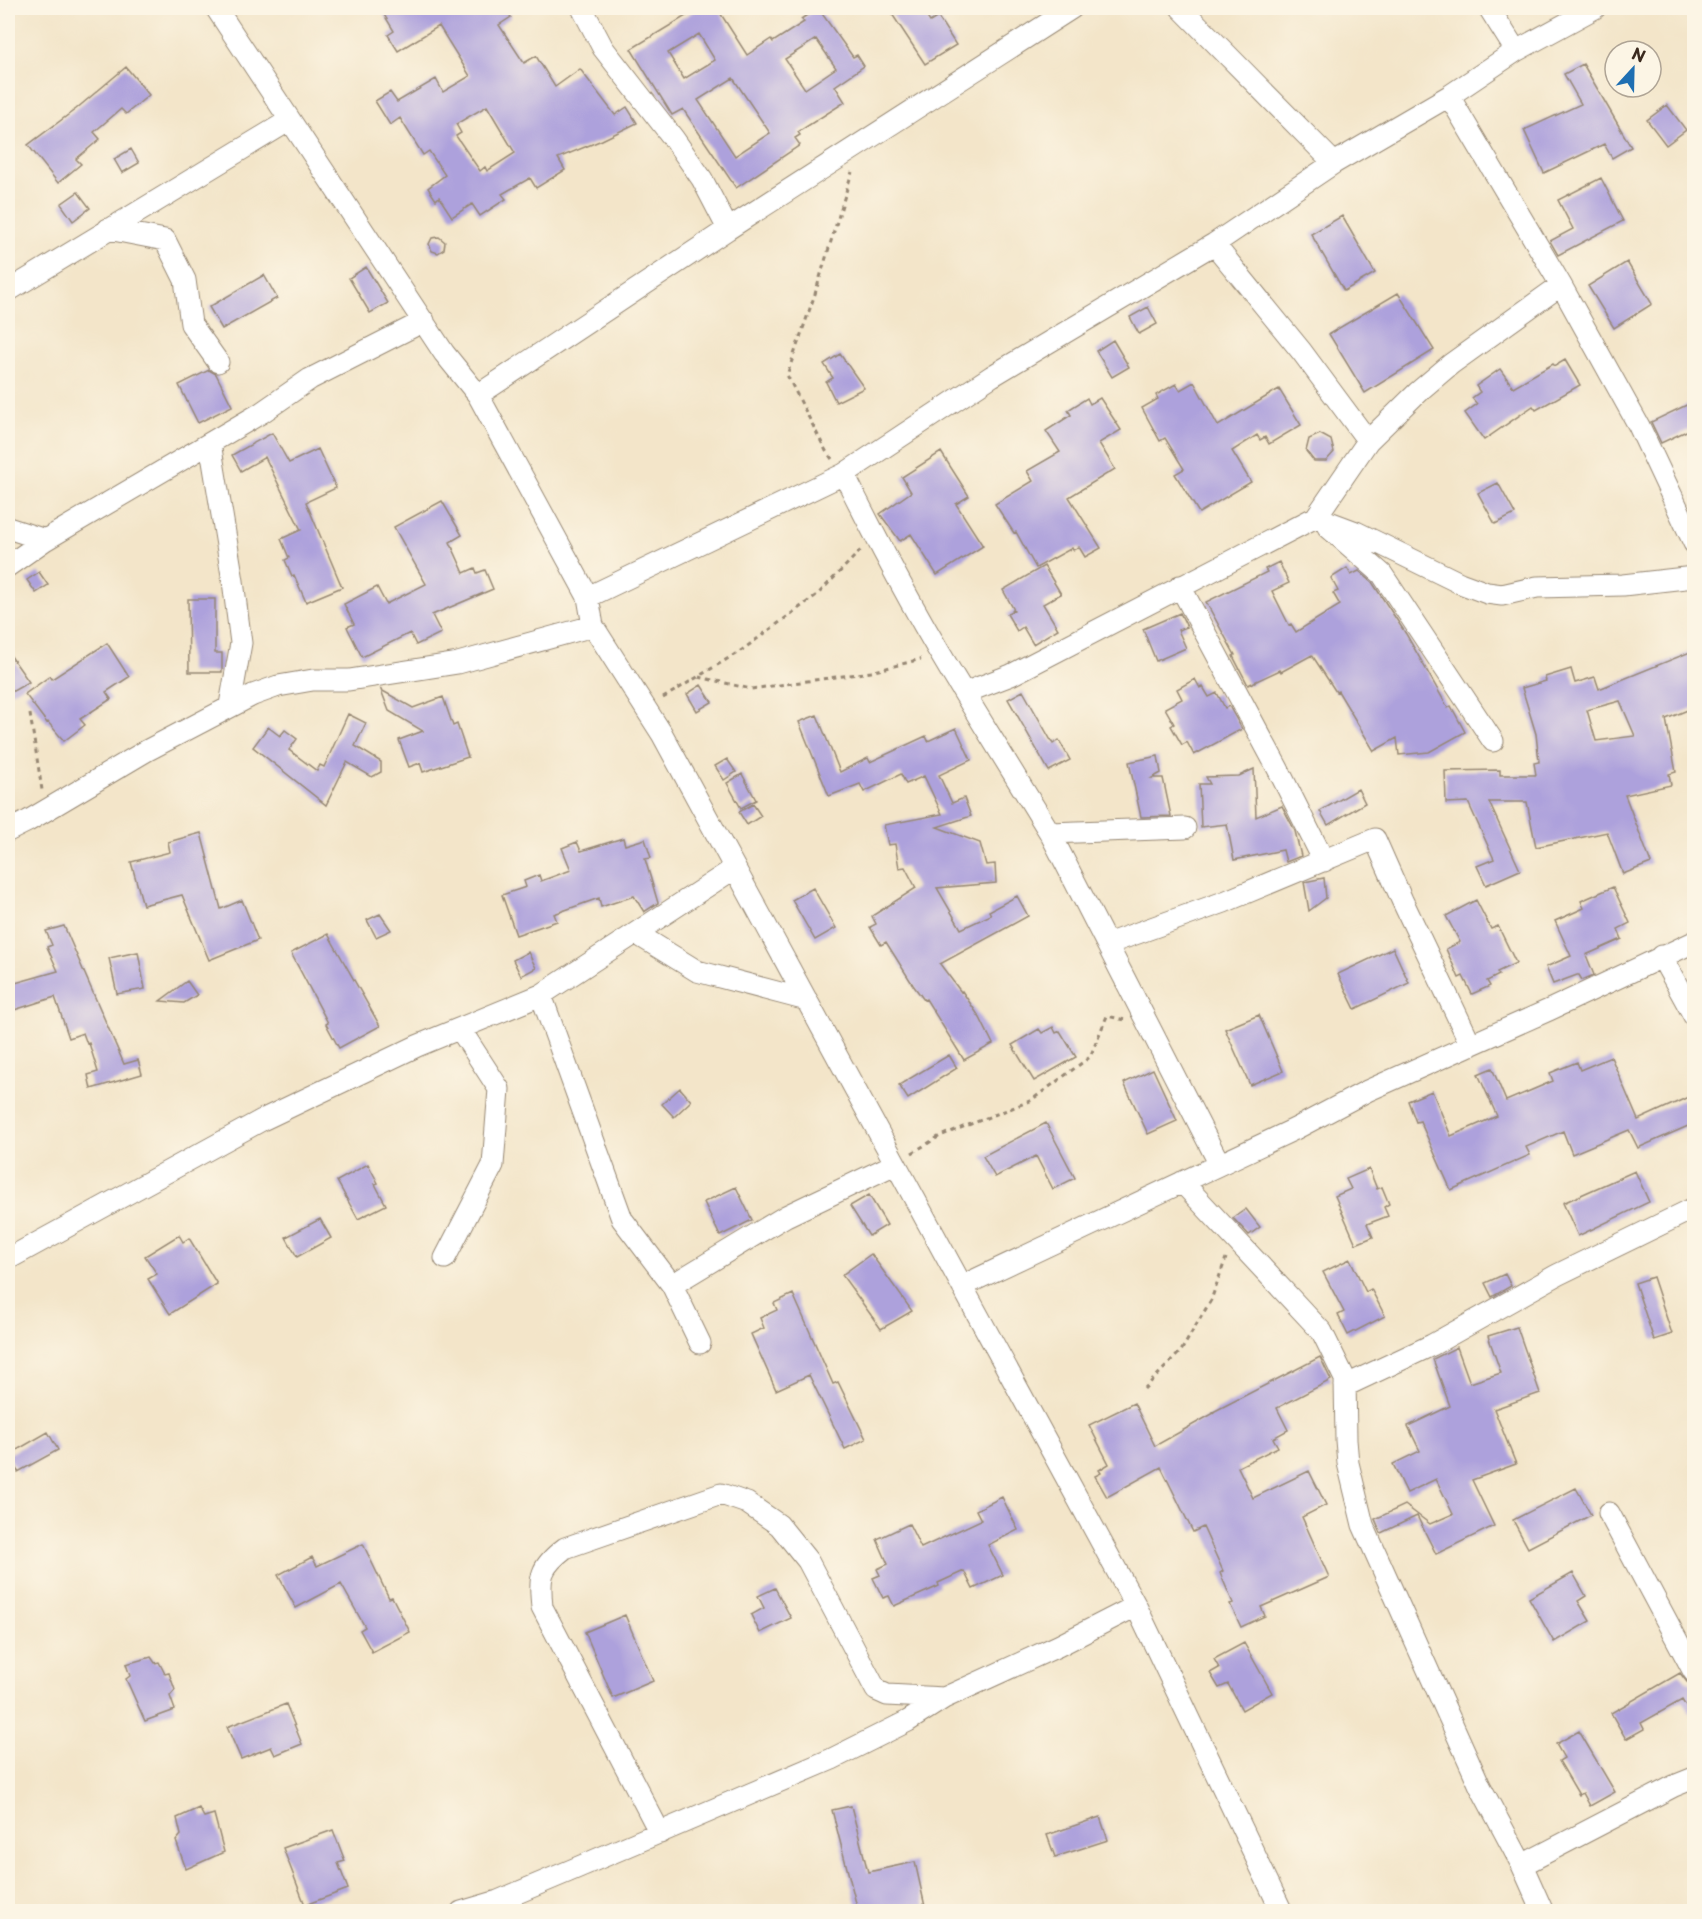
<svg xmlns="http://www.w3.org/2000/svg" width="1702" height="1919" font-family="'Playpen Sans',sans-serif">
  <rect width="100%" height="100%" fill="#fcf5e5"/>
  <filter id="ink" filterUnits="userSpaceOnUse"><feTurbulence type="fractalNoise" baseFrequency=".0167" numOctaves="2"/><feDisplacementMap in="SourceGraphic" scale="12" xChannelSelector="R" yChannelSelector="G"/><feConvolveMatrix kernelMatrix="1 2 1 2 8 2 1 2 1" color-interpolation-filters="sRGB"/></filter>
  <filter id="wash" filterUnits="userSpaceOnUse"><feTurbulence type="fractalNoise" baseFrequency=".008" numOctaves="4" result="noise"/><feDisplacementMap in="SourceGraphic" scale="24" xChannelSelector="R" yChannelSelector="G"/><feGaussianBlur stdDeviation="1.35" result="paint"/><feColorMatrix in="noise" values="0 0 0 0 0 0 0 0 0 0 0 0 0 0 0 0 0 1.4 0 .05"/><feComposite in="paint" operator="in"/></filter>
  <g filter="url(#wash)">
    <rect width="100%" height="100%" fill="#f3e5c9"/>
    <g id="blocks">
      <!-- building -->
      <path fill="#ada1dc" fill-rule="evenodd" d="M380,8H505L511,17L499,25L524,63L536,56L555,87L580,69L615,115L627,107L637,123L602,140L558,158L565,170L536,188L530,178L502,194L506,199L480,216L472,204L452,217L439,197L436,200L428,188L445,175L429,151L423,155L400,118L390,125L375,101L390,92L397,102L436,79L443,92L470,76L439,26L398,51L388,35L394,31ZM487,106L515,153L487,171L485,167L480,171L456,136L461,133L456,124Z
        M699,8H717L747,55L771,39L773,42L804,22L801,19L818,8L853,57L857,55L864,66L835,86L845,102L798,132L800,135L795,138L800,145L736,188L683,109L672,115L631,49ZM699,34L715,60L684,79L668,53ZM816,39L836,68L805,89L785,59ZM733,78L770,133L735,156L698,100Z
        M888,8H921L930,22L938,17L956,45L925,64Z
        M1583,64L1631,147L1612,158L1604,144L1544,173L1524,130L1581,104L1564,74Z
        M126,67L149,95L126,114L121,109L94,132L100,139L76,159L81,164L58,183L28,145L76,109Z
        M1667,105L1686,130L1666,145L1647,120Z
        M131,149L139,163L122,173L114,159Z
        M1601,178L1623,221L1558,255L1550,241L1573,229L1558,200Z
        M78,192L90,208L73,221L61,204Z
        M1342,216L1375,273L1344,291L1311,234Z
        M439,237L445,242L444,249L438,253L432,251L429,244L432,238Z
        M1627,262L1652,304L1614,328L1588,286Z
        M366,267L388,303L370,313L349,278Z
        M264,275L277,298L222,329L209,307Z
        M1398,293L1434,350L1365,393L1329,334Z
        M1148,307L1157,324L1139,334L1130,317Z
        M1113,340L1129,367L1112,377L1096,351Z
        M840,354L864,388L836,402L826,382L833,378L824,364Z
        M1565,360L1580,385L1536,410L1533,406L1484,440L1465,413L1477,404L1472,398L1480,392L1476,386L1500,369L1513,387L1553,364L1555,366Z
        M209,370L216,374L232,406L198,423L179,385Z
        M1194,382L1218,426L1279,389L1301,425L1269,444L1265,437L1260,440L1257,435L1232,451L1251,482L1199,513L1175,474L1184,469L1165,438L1160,441L1142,408L1158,399L1156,395L1176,384L1180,390Z
        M1087,398L1090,404L1100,398L1121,430L1099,443L1115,469L1069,497L1101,548L1085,557L1079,547L1073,550L1072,548L1036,568L1016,532L1014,533L995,504L1033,481L1027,471L1060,452L1046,431L1071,415L1068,410Z
        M1695,401V427L1661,443L1651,422Z
        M272,433L289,463L318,449L336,488L306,502L342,587L306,602L294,575L292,576L285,560L289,558L281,539L301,530L265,457L241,471L232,455Z
        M1320,434L1331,440L1334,452L1326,461H1314L1306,451L1309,439Z
        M941,452L969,496L956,504L983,546L937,575L911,534L900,541L880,514L911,492L902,477Z
        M1498,483L1515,514L1495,524L1478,493Z
        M442,501L462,535L450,542L464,573L475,568L477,573L485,570L493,589L432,615L441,633L416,645L410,633L362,657L347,627L354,624L344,604L377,587L386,604L426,584L394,527Z
        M1279,562L1289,583L1272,591L1289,625L1291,624L1296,632L1340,605L1333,593L1338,591L1331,578L1347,568L1351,575L1359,571L1372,582L1406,634L1448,708L1451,706L1465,732L1429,752L1399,755L1397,738L1374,751L1338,691L1336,692L1312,655L1281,672L1280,670L1248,685L1233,656L1235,655L1206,602L1267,572L1265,569Z
        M1044,566L1061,594L1043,604L1058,629L1033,644L1023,627L1017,631L1007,614L1014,610L1003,590Z
        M39,572L48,585L36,593L27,580Z
        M188,599H215V653H222V672H189Z
        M1180,613L1187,627L1178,630L1186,648L1156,661L1143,629Z
        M107,643L129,677L106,692L111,699L80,719L85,725L64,741L48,722L47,723L25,694L50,676L52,679Z
        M1695,650V707L1666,719L1676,772L1669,774L1671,785L1625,795L1651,863L1623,874L1607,832L1536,847L1527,802H1489L1520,870L1486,885L1477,866L1494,859L1468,802L1446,803L1445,771L1500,770V775H1536L1534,763L1539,762L1536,734L1522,688L1546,681L1545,677L1571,669L1575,683L1595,677L1599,689ZM1620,701L1635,736L1596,741L1587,710Z
        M8,652L29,682L8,694Z
        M1195,679L1200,688L1203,687L1209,697L1217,693L1225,708L1229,706L1242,729L1194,755L1187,742L1182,745L1171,726L1174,724L1165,708L1182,699L1177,689Z
        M701,685L712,702L697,711L687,694Z
        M381,690L413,708L443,697L453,726L457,724L468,757L423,772L420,763L409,767L399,740L423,731L389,711Z
        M1023,691L1053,744L1059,740L1070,760L1049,771L1008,699Z
        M348,714L366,723L355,746L381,762V772L372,777L347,762L326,805L253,747L268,727L280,736L285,730L297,739L289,750L317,771L320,765L324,767Z
        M817,715L840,772L868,758L870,762L926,736L928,741L956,728L971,760L939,775L952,803L964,798L971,816L937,827L980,843L986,865L995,864L996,883L937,888L961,929L991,915L989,911L1017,896L1028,916L940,964L961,992L962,991L980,1018L993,1044L964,1060L926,999L924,1000L913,985L886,942L881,945L870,927L876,924L872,916L916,888L905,867L899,868L895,844L888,845L884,825L942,814L924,776L906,784L901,774L864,792L860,784L829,796L799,722Z
        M1158,756L1161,773L1152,778H1163L1171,816L1141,817L1129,762Z
        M727,759L736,772L724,780L715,766Z
        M1254,769L1256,817L1282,806L1295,831L1301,856L1286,862L1283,850L1234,860L1227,824L1201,827L1199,784H1210L1206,777L1239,776Z
        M742,774L756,800L741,808L727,783Z
        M1358,789L1365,803L1328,825L1320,811Z
        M753,804L761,816L747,825L739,812Z
        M201,833L221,909L242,900L258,940L209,960L182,895L143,905L131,862L170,852L168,842Z
        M623,838L625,845L645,839L651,858L645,859L658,903L644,912L634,896L601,907L599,898L554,914L557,921L516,935L502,895L526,887L524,881L539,875L541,881L571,870L562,848L577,842L581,851Z
        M1324,878L1326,898L1309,911L1304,882Z
        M1613,887L1630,923L1618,929L1622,939L1586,955L1594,975L1582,980L1579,975H1577L1553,984L1546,967L1571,956L1555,921L1584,908L1581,901Z
        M813,888L836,928L815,940L792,900Z
        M1476,900L1491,929L1498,926L1516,963L1497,972L1499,975L1487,981L1490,986L1472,994L1463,976L1459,978L1446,949L1460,942L1446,916Z
        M380,914L391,930L376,937L367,920Z
        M64,926L124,1064L138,1060L142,1074L91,1089L88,1075L98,1072L89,1043L87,1044L83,1033L69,1038L55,997L8,1012V985L58,971L47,947L52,945L46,931Z
        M328,934L380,1026L339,1048L326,1024L328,1023L291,953Z
        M1393,948L1409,983L1355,1009L1338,974Z
        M138,952L145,989L117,994L109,958Z
        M528,952L536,968L521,976L513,960Z
        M187,981L197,995L184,1003L160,1001Z
        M1259,1015L1283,1071L1250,1085L1225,1029Z
        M1053,1027L1056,1033L1060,1031L1076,1057L1034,1081L1012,1045L1039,1029L1042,1033Z
        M949,1055L957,1068L908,1099L899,1085Z
        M1611,1057L1638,1120L1695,1094V1123L1638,1148L1629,1130L1572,1154L1563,1131L1526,1147L1530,1155L1451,1190L1420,1121L1416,1122L1408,1101L1432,1091L1451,1136L1497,1116L1478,1074L1492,1068L1506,1101L1553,1081L1550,1073L1577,1062L1580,1070Z
        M1153,1069L1177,1121L1148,1134L1124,1083Z
        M680,1088L691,1101L674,1117L662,1104Z
        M1046,1123L1075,1178L1053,1189L1036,1156L995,1177L983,1156Z
        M368,1164L378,1183L375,1184L386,1205L358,1219L337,1181Z
        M1369,1169L1377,1189L1382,1187L1389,1204L1384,1207L1388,1216L1367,1224L1373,1237L1356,1244L1335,1196L1351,1189L1346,1179Z
        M1635,1171L1649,1202L1578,1236L1563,1203Z
        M736,1187L752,1220L720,1236L704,1202Z
        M869,1195L887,1225L869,1236L850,1206Z
        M1246,1209L1260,1227L1249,1235L1233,1218Z
        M320,1219L331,1238L297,1257L286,1237Z
        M179,1235L183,1242L189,1238L217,1284L170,1314L148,1279L157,1274L145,1256Z
        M871,1254L912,1311L881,1329L842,1275Z
        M1350,1259L1366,1292L1371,1289L1385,1316L1348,1335L1338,1315L1344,1312L1323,1272Z
        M1505,1274L1511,1286L1492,1297L1485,1283Z
        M1653,1277L1672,1334L1654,1340L1635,1283Z
        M793,1294L833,1384L838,1382L866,1439L845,1449L809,1375L776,1390L751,1334L764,1328L760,1318L777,1310L774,1303Z
        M1517,1327L1540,1393L1494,1409L1516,1464L1472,1480L1494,1526L1436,1554L1417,1516L1381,1533L1375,1519L1405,1505L1430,1524L1453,1514L1436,1479L1407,1493L1393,1464L1420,1451L1408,1426L1450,1406L1433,1359L1457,1347L1470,1383L1501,1373L1488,1336Z
        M1320,1357L1331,1380L1277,1408L1288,1430L1273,1438L1278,1447L1238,1467L1253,1498L1309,1471L1326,1505L1302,1517L1329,1577L1261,1607L1265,1616L1241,1627L1230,1604L1233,1603L1220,1573L1223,1571L1203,1527L1193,1532L1161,1467L1107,1497L1095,1476L1101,1473L1099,1470L1109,1464L1089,1425L1134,1403L1155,1446L1214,1413L1213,1412Z
        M48,1432L58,1450L18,1472L8,1455Z
        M1576,1488L1591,1515L1528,1548L1513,1520Z
        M1002,1497L1018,1530L988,1545L1003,1575L973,1589L964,1571L938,1583L939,1586L894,1606L889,1596L883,1598L873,1578L880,1575L877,1569L888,1564L877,1539L909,1524L921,1548L981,1520L976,1510Z
        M363,1544L389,1598L392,1597L410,1632L372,1652L360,1630L365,1627L341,1584L296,1608L278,1575L312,1557L317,1566Z
        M1573,1573L1586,1596L1578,1601L1590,1621L1554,1642L1529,1598Z
        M775,1588L791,1618L760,1633L751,1615L764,1608L758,1596Z
        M625,1615L653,1681L613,1698L585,1632Z
        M1244,1643L1272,1693L1242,1710L1228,1684L1219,1688L1210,1673L1219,1668L1214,1659Z
        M151,1657L155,1663L159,1662L165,1674L169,1673L175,1690L170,1696L175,1710L145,1721L126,1679L130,1676L126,1664Z
        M1680,1673L1687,1682L1695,1685V1721L1682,1700L1641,1723L1644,1729L1626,1739L1611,1713Z
        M286,1704L302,1744L275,1755L271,1747L241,1759L227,1727Z
        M1579,1731L1615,1792L1590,1806L1583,1793L1579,1795L1559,1761L1564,1758L1556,1744Z
        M851,1806L868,1872L915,1862L926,1911H858L832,1810Z
        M199,1808L204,1817L214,1814L224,1852L186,1869L176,1841L181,1835L177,1818Z
        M1100,1817L1108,1840L1055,1857L1047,1835Z
        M333,1830L345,1861L338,1863L348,1889L305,1905L283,1848Z"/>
    </g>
  </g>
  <g filter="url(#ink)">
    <use href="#blocks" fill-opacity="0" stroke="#978874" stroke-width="1.5"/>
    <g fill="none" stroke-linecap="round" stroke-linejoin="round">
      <!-- street casing -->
      <g stroke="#978874" stroke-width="23">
        <path id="street" d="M216,8L444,353L478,395L588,597L593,626L662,734L1136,1606L1282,1912
          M1181,8L1334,163
          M1489,8L1516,51
          M1449,96L1561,285L1639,426L1694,543
          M108,229L165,240L185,280L191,324L218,362
          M728,229L1072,8
          M1214,244L1302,352L1368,441
          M8,291L290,120
          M478,395L728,229L702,179L674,139L603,48L582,8
          M210,443L233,581L241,643L230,705
          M844,474C881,549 920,622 964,693L1011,675L1316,517L1368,441L1418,392L1451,364L1561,285
          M1316,517L1356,532L1460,583L1487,593L1502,595L1537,587L1623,585L1694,577
          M1328,527L1382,574L1493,741
          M8,528L45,540
          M8,566L45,540L261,413L310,379L424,321
          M1180,586L1278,769L1324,861
          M588,597L844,474L992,376L1214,244L1334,163L1449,96L1516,51L1595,8
          M964,693L1050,833L1219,1163
          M8,831L28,821L146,751L253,695L278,686L313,680H349L458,663L593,626
          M1050,833L1185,828
          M637,934L697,971L807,1000
          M1107,944L1224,902L1375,839L1402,900L1471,1045
          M1661,956L1694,1016
          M541,995L622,1219L672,1285
          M1182,1182L1322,1332L1345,1379L1346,1440L1348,1463L1363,1525L1480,1786L1522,1865L1543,1912
          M445,1258L493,1165L499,1089L460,1029
          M8,1259L262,1120L417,1046L541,995L735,868
          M962,1286L1295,1129L1367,1091L1549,1010L1694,942
          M700,1343L672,1285L786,1216L895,1164
          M1345,1386L1432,1345L1557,1275L1694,1208
          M1609,1513L1694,1672
          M660,1833L542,1607C539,1576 540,1567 565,1548L721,1494L747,1503L779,1525L808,1561L876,1690L887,1695L944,1698
          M1522,1865L1674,1786L1694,1778
          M461,1912L498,1901L567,1872L832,1759L908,1721L944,1698L1058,1646L1136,1606"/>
      </g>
      <!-- path -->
      <path stroke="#978874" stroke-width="3" stroke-dasharray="4.5 4.5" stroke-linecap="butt" d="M832,459L826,451L787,375L815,294L852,172
        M699,677L751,689L871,672L921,659
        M663,698L742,650L818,594L861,550
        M30,714L42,790
        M912,1153L940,1136L1030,1101L1090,1057L1107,1016L1125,1020
        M1144,1389L1181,1351L1211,1300L1226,1258"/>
      <!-- street -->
      <use href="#street" stroke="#fff" stroke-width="21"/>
    </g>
  </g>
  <!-- margin -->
  <rect width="1702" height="1919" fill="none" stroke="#fcf5e5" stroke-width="30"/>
  <!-- north arrow -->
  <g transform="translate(1633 69) rotate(22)"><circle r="28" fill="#fcf5e5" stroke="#afa495" stroke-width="1.5"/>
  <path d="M0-4.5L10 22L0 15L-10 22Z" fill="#1f6fb2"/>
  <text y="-9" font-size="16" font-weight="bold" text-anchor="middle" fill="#3b2a1e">N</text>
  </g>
</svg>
